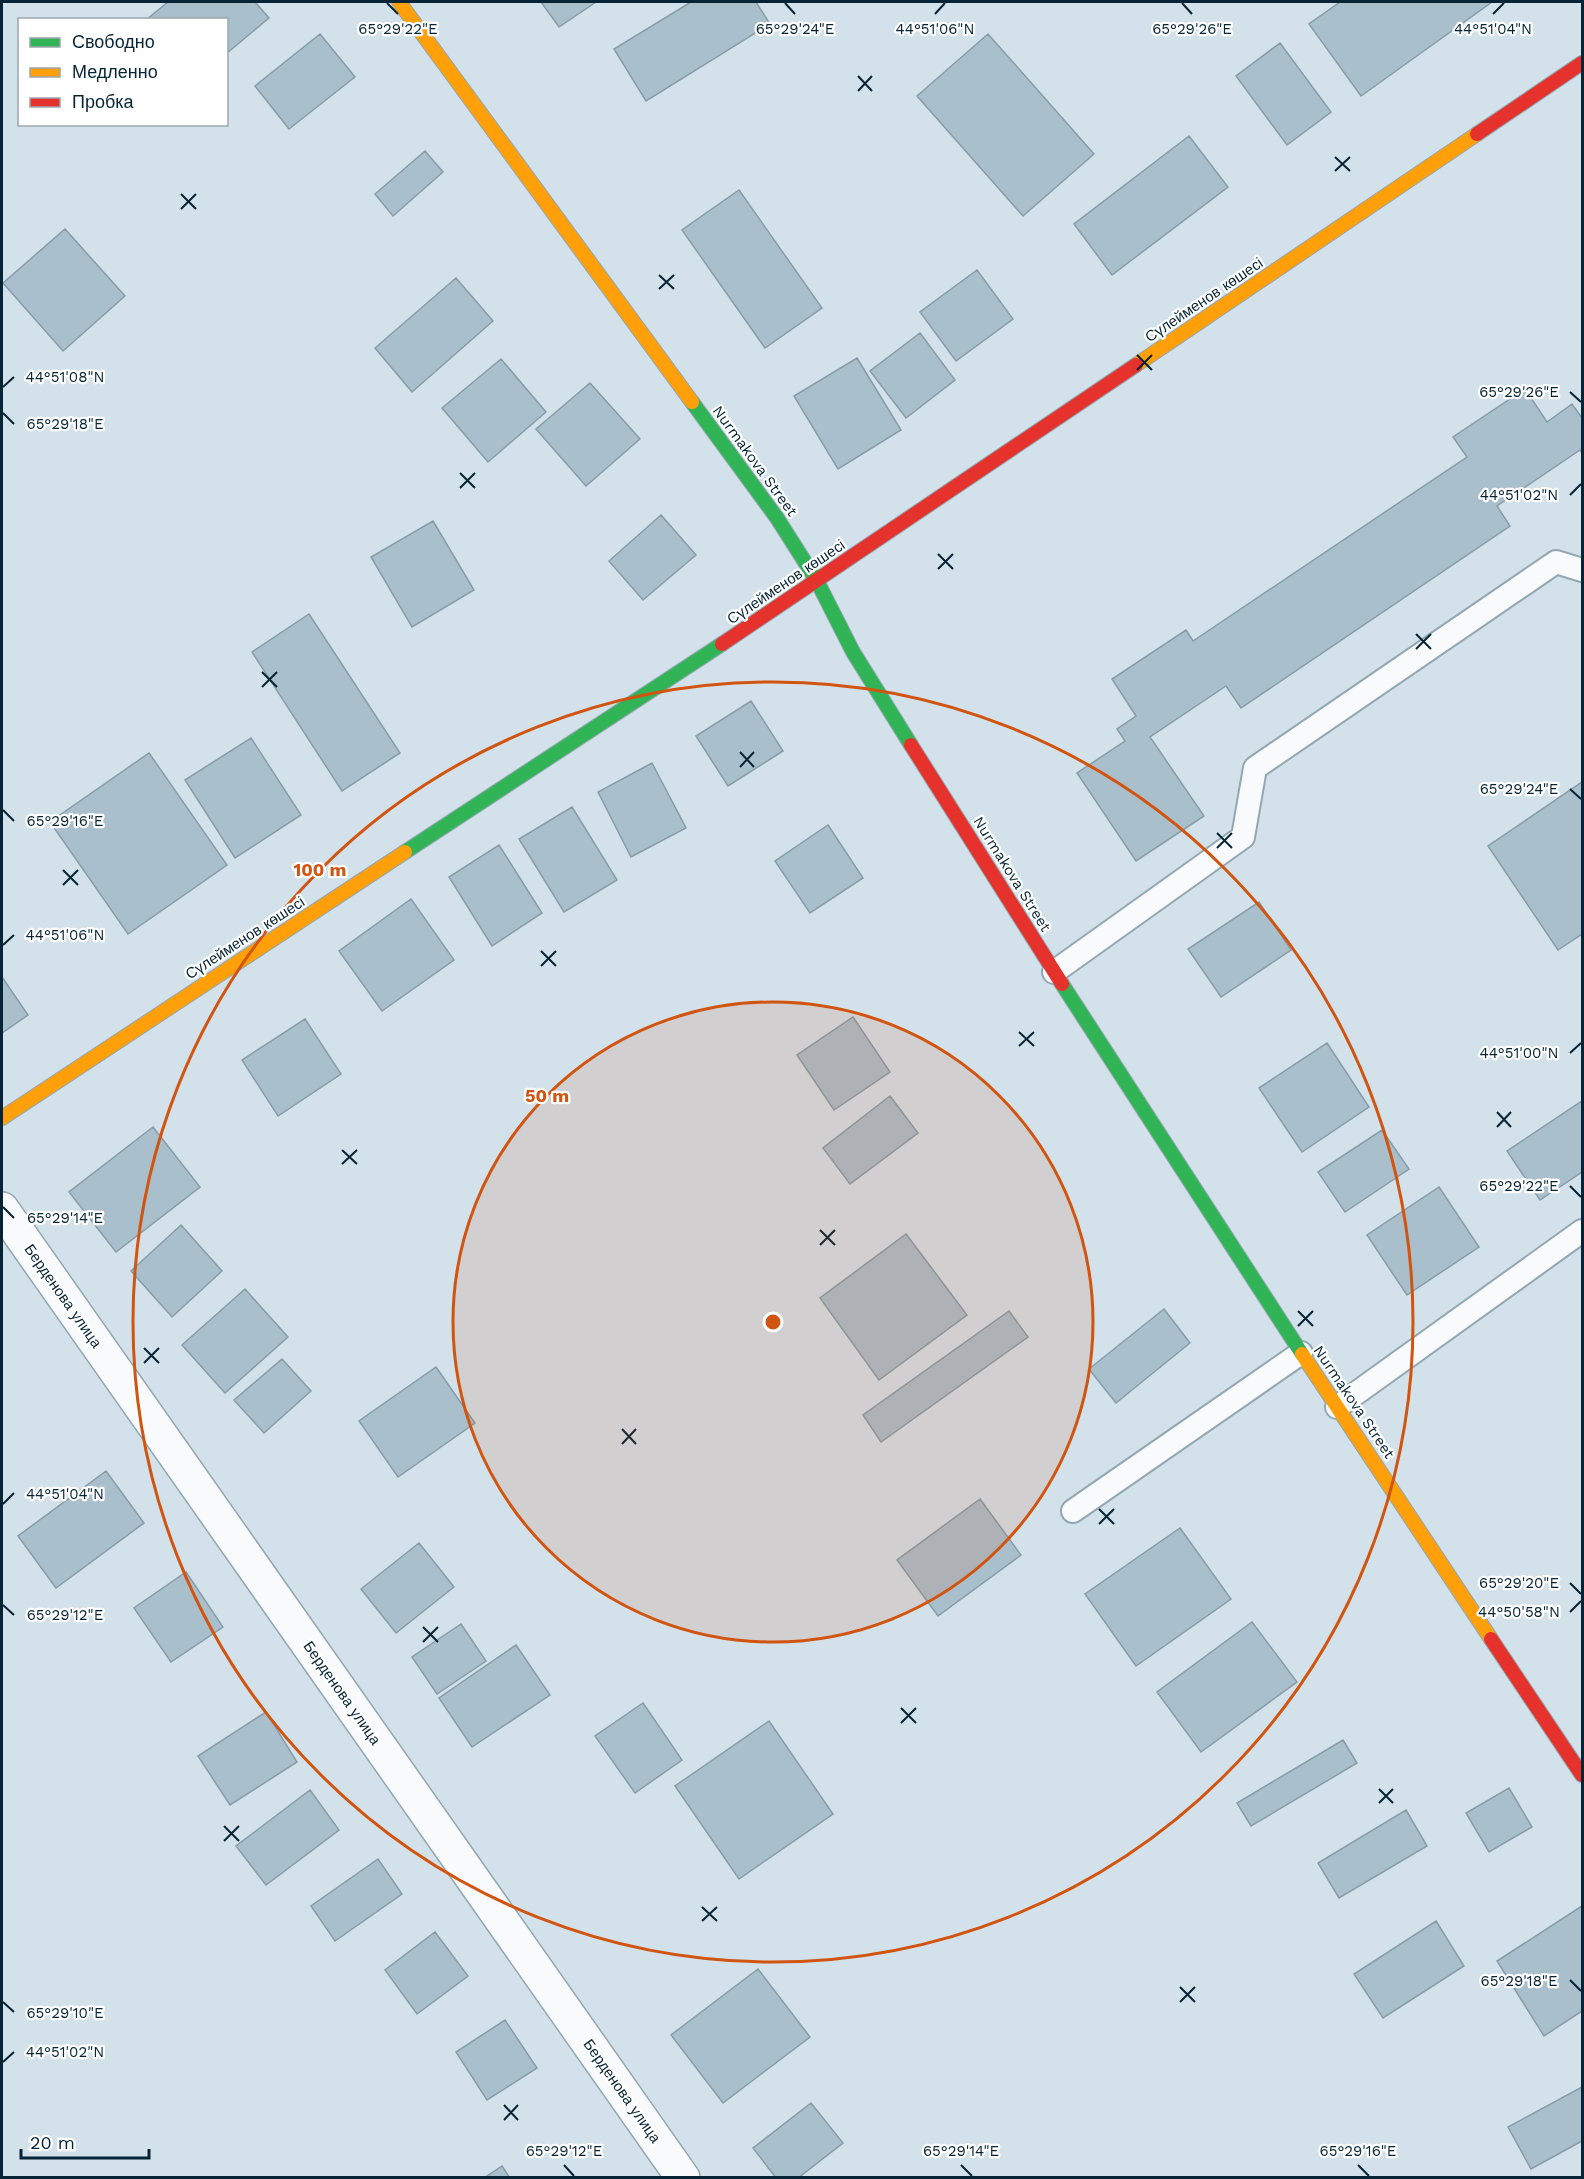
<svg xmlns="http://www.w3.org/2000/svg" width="1584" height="2179" font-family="'Work Sans',sans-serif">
  <rect width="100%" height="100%" fill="#d2e1ea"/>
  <!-- building -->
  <path fill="#aabfcc" stroke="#879ca8" stroke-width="1.5" d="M168,2H255L269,18L226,54V20H146Z
    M541,2H596L559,27Z
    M691,2H756L770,24L646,101L614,49Z
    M1340,2H1492L1361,96L1309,24Z
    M320,34L355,77L289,129L255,86Z
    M988,34L1094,154L1023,216L917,96Z
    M1280,43L1331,112L1287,145L1236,76Z
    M1189,136L1228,187L1112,275L1074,224Z
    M425,151L443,172L393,216L375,194Z
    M739,190L822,308L765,348L682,230Z
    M65,229L125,296L63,351L3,283Z
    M977,270L1013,319L956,361L920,312Z
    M456,278L493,321L412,392L375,348Z
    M920,333L955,380L906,418L870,371Z
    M857,358L901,430L838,469L794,396Z
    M501,359L546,412L488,462L442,408Z
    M590,383L640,439L586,486L536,429Z
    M1525,389L1547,422L1572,404L1582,418V453L1580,450L1497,506L1510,526L1241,708L1226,686L1150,737L1204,816L1136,861L1077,773L1125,741L1117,729L1136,716L1112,679L1186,630L1193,641L1467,457L1453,437Z
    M661,515L696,555L643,600L609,561Z
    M433,521L474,590L412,627L371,557Z
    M309,614L400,753L342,791L252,652Z
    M751,701L783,751L728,786L696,736Z
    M251,738L301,815L235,858L185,780Z
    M149,753L227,865L128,934L50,822Z
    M652,763L686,828L631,857L598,792Z
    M1582,782V934L1558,950L1488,846Z
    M572,807L617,880L564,912L519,839Z
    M828,825L863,878L810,913L775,861Z
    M499,845L542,913L492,946L449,877Z
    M411,899L454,960L382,1011L339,951Z
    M1259,902L1291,950L1221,997L1188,949Z
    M2,977L28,1015L2,1033Z
    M853,1017L890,1072L834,1110L797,1055Z
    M305,1019L341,1074L278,1116L242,1060Z
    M1327,1043L1369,1107L1302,1152L1259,1088Z
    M890,1096L918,1133L850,1184L823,1148Z
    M1582,1101V1172L1540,1200L1507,1151Z
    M153,1127L200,1187L116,1252L69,1192Z
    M1382,1130L1409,1169L1345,1212L1318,1172Z
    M1439,1187L1479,1247L1407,1295L1367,1235Z
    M181,1225L222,1271L172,1317L131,1271Z
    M906,1234L967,1315L879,1380L820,1298Z
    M245,1289L288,1337L225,1393L182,1345Z
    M1164,1309L1190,1343L1116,1403L1089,1369Z
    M1009,1311L1028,1337L881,1442L863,1415Z
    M282,1359L311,1391L264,1433L234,1400Z
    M436,1367L475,1423L398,1477L359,1421Z
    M106,1471L144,1523L56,1588L18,1536Z
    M980,1499L1021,1555L938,1616L897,1560Z
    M1180,1528L1231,1599L1136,1666L1085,1594Z
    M419,1543L454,1587L396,1633L361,1589Z
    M186,1572L223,1627L171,1662L134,1608Z
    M1252,1622L1297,1682L1201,1752L1157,1692Z
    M461,1624L486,1661L437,1694L412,1657Z
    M516,1645L550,1695L472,1747L439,1698Z
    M643,1703L682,1760L635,1793L595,1736Z
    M266,1712L297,1762L230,1805L198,1756Z
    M769,1721L833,1814L739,1879L675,1786Z
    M1343,1740L1357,1763L1251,1826L1237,1803Z
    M1509,1788L1532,1827L1489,1852L1466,1813Z
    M310,1790L339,1830L266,1885L236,1846Z
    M1406,1810L1427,1846L1339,1898L1318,1863Z
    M378,1859L402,1894L335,1941L311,1906Z
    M1582,1906V2011L1544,2036L1497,1961Z
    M1436,1921L1464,1966L1383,2018L1354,1974Z
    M435,1932L468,1976L417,2014L385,1970Z
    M758,1969L810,2037L723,2103L671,2035Z
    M505,2020L537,2068L487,2100L456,2052Z
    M1582,2087V2141L1531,2169L1508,2127Z
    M811,2103L843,2143L798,2178H776L753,2148Z
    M502,2166L510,2178H484Z"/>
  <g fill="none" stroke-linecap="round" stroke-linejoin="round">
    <!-- lane casing -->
    <g stroke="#92a7b2" stroke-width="26">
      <path id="lane" d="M1054,972L1243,837L1255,768L1556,562L1582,570
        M1337,1407L1582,1231
        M1073,1511L1301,1353"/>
    </g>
    <!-- street casing -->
    <g stroke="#92a7b2" stroke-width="36">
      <path id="street" d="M2,1209L683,2178"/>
    </g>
    <!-- fast casing -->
    <g stroke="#92a7b2" stroke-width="16">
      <path id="fast" d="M692,402L777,518L817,581L853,652L911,745
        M405,852L722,644
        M1062,984L1302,1354"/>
    </g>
    <!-- slow casing -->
    <g stroke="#92a7b2" stroke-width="16">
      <path id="slow" d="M399,2L692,402
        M1136,365L1477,134
        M2,1118L405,852
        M1302,1354L1491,1639"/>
    </g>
    <!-- jam casing -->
    <g stroke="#92a7b2" stroke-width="16">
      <path id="jam" d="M1477,134L1582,63
        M722,644L1136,365
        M911,745L1062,984
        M1491,1639L1582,1775"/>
    </g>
    <!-- lane -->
    <use href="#lane" stroke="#f8fafc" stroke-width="22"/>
    <!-- street -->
    <use href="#street" stroke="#f8fafc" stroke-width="33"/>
    <!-- fast -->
    <use href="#fast" stroke="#30b455" stroke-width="14"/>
    <!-- slow -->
    <use href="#slow" stroke="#ff9f0a" stroke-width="14"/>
    <!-- jam -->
    <use href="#jam" stroke="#e5322d" stroke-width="14"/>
  </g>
  <!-- ticks -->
  <path fill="none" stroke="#062435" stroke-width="2" d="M387,3L398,14M785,3L795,14M1182,3L1192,14M935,14L945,3M1493,14L1504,3M858,76L872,91M858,91L872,76M1335,157L1350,171M1335,171L1350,157M181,194L196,209M181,209L196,194M659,275L674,289M659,289L674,275M1137,355L1152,370M1137,370L1152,355M3,387L14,377M1570,392L1581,402M3,413L14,424M460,473L475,488M460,488L475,473M1570,495L1581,484M938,554L953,569M938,569L953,554M1416,634L1431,649M1416,649L1431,634M262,672L277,687M262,687L277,672M740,752L754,767M740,767L754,752M1570,789L1581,799M3,810L14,821M1217,833L1232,848M1217,848L1232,833M63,870L78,885M63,885L78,870M3,945L14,935M541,951L556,966M541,966L556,951M1019,1032L1034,1046M1019,1046L1034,1032M1570,1053L1581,1043M1497,1112L1511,1127M1497,1127L1511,1112M342,1150L357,1164M342,1164L357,1150M1570,1186L1581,1197M3,1207L14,1218M820,1230L835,1245M820,1245L835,1230M1298,1311L1313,1326M1298,1326L1313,1311M144,1348L159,1363M144,1363L159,1348M622,1429L636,1444M622,1444L636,1429M3,1504L14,1493M1099,1509L1114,1524M1099,1524L1114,1509M1570,1583L1581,1594M3,1605L14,1615M1570,1612L1581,1601M423,1627L438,1642M423,1642L438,1627M901,1708L916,1723M901,1723L916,1708M1379,1789L1393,1803M1379,1803L1393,1789M224,1826L239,1841M224,1841L239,1826M702,1907L717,1921M702,1921L717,1907M1570,1980L1581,1991M1180,1987L1195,2002M3,2002L14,2012M1180,2002L1195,1987M3,2062L14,2052M504,2105L518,2120M504,2120L518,2105M564,2165L574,2176M961,2165L972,2176M1358,2165L1369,2176"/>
  <!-- distance rings -->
  <circle cx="773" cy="1322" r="320" fill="#d15410" fill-opacity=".12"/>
  <g fill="none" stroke="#d15410" stroke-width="3">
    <circle cx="773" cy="1322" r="320"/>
    <circle cx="773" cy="1322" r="640"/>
  </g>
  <g text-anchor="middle" stroke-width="4.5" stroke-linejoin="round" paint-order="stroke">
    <!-- street labels -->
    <g font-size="15" fill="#062435" stroke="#fff">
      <text transform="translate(1204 300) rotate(-34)" y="5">Сүлейменов көшесі</text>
      <text transform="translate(755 461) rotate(54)" y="5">Nurmakova Street</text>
      <text transform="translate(786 582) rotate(-34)" y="5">Сүлейменов көшесі</text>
      <text transform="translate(1012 874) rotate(58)" y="5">Nurmakova Street</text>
      <text transform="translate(245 938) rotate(-33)" y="5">Сүлейменов көшесі</text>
      <text transform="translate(63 1296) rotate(55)" y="5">Берденова улица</text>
      <text transform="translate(1354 1402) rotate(56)" y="5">Nurmakova Street</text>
      <text transform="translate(342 1693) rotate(55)" y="5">Берденова улица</text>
      <text transform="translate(622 2091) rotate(55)" y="5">Берденова улица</text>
    </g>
  </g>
  <g font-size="15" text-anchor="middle" fill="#062435" stroke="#fff" stroke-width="4.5" stroke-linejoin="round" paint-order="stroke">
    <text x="398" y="34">65°29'22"E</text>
    <text x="795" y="34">65°29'24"E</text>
    <text x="935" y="34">44°51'06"N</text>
    <text x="1192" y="34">65°29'26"E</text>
    <text x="1493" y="34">44°51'04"N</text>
    <text x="65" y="382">44°51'08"N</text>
    <text x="1519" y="397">65°29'26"E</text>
    <text x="65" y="429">65°29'18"E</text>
    <text x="1519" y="500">44°51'02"N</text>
    <text x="1519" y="794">65°29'24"E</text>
    <text x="65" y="826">65°29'16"E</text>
    <text x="65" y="940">44°51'06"N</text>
    <text x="1519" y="1058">44°51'00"N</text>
    <text x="1519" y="1191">65°29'22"E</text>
    <text x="65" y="1223">65°29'14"E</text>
    <text x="65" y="1499">44°51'04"N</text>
    <text x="1519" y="1588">65°29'20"E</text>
    <text x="1519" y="1617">44°50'58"N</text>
    <text x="65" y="1620">65°29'12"E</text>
    <text x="1519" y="1986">65°29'18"E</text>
    <text x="65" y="2018">65°29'10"E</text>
    <text x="65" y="2057">44°51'02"N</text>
    <text x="564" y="2156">65°29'12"E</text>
    <text x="961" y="2156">65°29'14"E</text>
    <text x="1358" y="2156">65°29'16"E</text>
  </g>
  <circle cx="773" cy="1322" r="9" fill="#d15410" stroke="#fff" stroke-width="3"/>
  <g font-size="18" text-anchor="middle" font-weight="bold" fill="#d15410" stroke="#fff" stroke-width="4.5" stroke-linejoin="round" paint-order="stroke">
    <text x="320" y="876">100 m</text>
    <text x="547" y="1102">50 m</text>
  </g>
  <!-- border -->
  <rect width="1584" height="2179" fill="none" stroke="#062435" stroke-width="6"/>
  <!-- legend -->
  <rect x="18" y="18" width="210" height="108" fill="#ffffff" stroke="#9ba7ae" stroke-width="1.5"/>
  <rect x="30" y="38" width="30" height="9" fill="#30b455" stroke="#9ba7ae" stroke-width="1.5"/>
  <text x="72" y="48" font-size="18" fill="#062435">Свободно</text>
  <rect x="30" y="68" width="30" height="9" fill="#ff9f0a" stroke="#9ba7ae" stroke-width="1.5"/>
  <text x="72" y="78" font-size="18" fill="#062435">Медленно</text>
  <rect x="30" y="98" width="30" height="9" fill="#e5322d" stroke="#9ba7ae" stroke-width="1.5"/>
  <text x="72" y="108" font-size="18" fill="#062435">Пробка</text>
  <!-- scale -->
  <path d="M21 2149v9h128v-9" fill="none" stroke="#062435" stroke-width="3"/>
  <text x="30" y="2149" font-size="18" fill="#062435" stroke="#ffffff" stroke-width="4.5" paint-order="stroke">20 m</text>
</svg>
